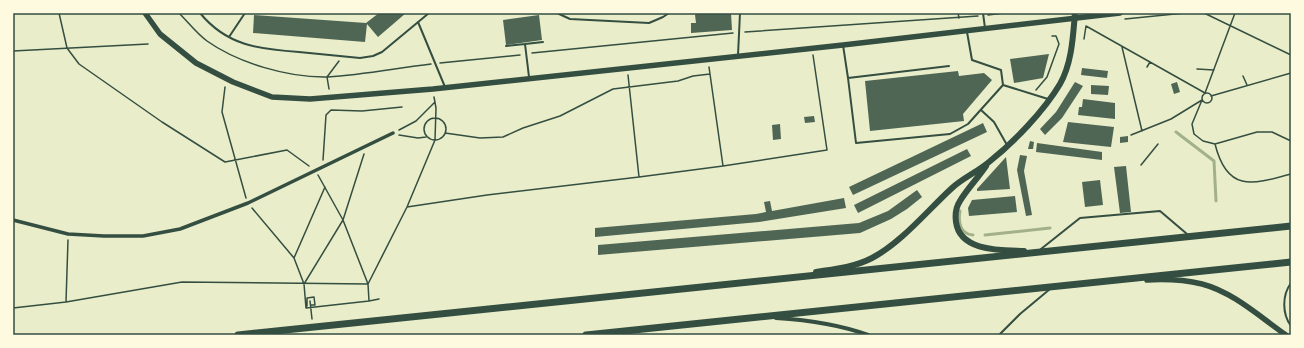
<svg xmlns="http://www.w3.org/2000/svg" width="1304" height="348" font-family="'PT Sans',sans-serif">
  <rect width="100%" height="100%" fill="#e9edc9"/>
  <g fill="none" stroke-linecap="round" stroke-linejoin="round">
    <!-- stream -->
    <path stroke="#a3b18a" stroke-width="3" d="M1176,132L1214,161L1216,201
      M960,211C958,222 960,234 973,235
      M985,235L1050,228"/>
  </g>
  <!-- building -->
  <path fill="#4f6655" d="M379,13H406L378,37L367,24L365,42L253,33L254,15L366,23Z
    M698,13H731L732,30L691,33V23H696L695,15Z
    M539,15L542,40L506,45L503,20Z
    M1049,54L1043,78L1014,83L1010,59Z
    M1082,68L1108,71L1107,78L1081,75Z
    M958,71L959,76L984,73L992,80L963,114L964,121L870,131L865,81Z
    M1075,82L1083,86L1062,118L1045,135L1040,129L1056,112Z
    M1177,82L1180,92L1174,94L1171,84Z
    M1091,85L1109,86L1108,95L1091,94Z
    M1083,99L1115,103V119L1078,115L1079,107H1082Z
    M814,116L815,122L805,123L804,117Z
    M1068,122L1114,127L1111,147L1063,142Z
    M983,123L987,132L853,195L849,187Z
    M780,124L781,139L773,140L772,125Z
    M1128,136V142L1120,143V137Z
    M1030,141L1034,142L1033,149H1028Z
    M1037,143L1102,152V160L1036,152Z
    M967,149L971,156L858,213L854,205Z
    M1020,155L1027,156L1024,171L1032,215L1026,216L1017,170Z
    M1006,157L1010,189L977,191V189Z
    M1126,166L1131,212L1120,213L1114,167Z
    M1100,180L1103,205L1085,207L1082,182Z
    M917,190L922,197L907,209L891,219L860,233L598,255V245L859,223L888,211Z
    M1015,196L1017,212L969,216L968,208L972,200Z
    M844,198L846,208L759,222L595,237V228L756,214L766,212L764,202L770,201L772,211Z"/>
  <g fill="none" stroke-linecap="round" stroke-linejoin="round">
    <!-- path -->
    <path stroke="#344e41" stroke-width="1.5" d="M59,13L67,48L79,64L162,122L225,162L287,150L309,166
      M179,13C188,22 197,34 207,41C238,63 289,78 328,77C362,75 397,68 431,64
      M958,13L959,18
      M1204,13L1291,55
      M988,15L1004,13
      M1125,19L1185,13
      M745,32L978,16
      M1084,39L1086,26L1205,93L1235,13
      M1122,47L1142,131
      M13,51L148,44
      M532,53L733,33
      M440,63L520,55
      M1147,67L1150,62
      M1197,69L1214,70
      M628,75L639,177L723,166L709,67
      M1243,76L1247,85
      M225,87L222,112L246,198
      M329,89L327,77L339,61
      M1036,90L1047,77L1059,44L1056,36H1052
      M1202 98a5 5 0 1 1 10 0a5 5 0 1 1-10 0Z
      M1211,96L1291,73
      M1202,100L1192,124L1194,134L1203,141L1215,144C1227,192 1251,185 1291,174
      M424 129a11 11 0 1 1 22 0a11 11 0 1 1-22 0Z
      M399,130L416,121L435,102
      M445,133L480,138L503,137L523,128L560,116L613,89L678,81L693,76L710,74
      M399,135L418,138L426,137
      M1131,135L1171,119L1202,100
      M1215,144L1257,132H1272L1291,141
      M323,160L326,115L331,110L362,111L402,107
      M1141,165L1158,144
      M723,166L827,150L813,55
      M407,207L487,195L639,177
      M252,208L294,258L304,284L306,308
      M294,258L325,187
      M304,284L343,220L364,154
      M368,284L407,207L435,140L436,108L434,97
      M310,301L312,319
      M369,301L379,299
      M66,302L68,240
      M307,306V298L314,297L315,305H311
      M13,308L66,302L182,282L368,284
      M306,308L369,301L368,284L343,220L318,175"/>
    <!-- service -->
    <path stroke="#344e41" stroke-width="2" d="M200,13C227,46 259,49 299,52C319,54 339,56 360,58L373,56L382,52L429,13
      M557,13L570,19L649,23L663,17L669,13
      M983,13L985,28
      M418,22L445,87
      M967,32L972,60L1001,70L1003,85L1048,99
      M229,37L245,13
      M525,44L543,42
      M843,45L848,78
      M506,46L525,44L529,77
      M738,55L740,13
      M949,66L848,78L856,143L950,134L968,124L1003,85
      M981,110L994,122L1007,145
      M1041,249L1080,218L1160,211L1187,234
      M1291,283C1282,295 1282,314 1291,326
      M999,335L1020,314L1050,289"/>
    <!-- pedestrian -->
    <path stroke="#344e41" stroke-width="3.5" d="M13,220L68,234L104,236H143L180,229L248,203L393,133"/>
    <!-- minor -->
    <path stroke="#344e41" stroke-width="4" d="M776,318C808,320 838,324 868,335"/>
    <!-- tertiary -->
    <path stroke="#344e41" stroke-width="5.5" d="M145,13L160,34L196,63L233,82L272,97L310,99L433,89L843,45L1120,13
      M1147,280C1165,279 1185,280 1202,284C1233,292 1260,317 1286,335"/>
    <!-- secondary -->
    <path stroke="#344e41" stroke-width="6" d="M986,166C978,178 967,189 960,201C956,207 955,215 956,222C960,252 1002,250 1024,251
      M816,272C835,269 855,267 872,258C901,243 927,211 952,188C963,178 977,172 989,162C1014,142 1044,111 1060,84C1072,63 1073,36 1075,13"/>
    <!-- trunk -->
    <path stroke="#344e41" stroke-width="7" d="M238,335L1291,226
      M586,335L1291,262"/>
  </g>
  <!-- border -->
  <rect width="1304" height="348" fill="none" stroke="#fefae0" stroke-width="28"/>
  <rect x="14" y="14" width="1276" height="320" fill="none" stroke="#344e41" stroke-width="1.5"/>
</svg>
